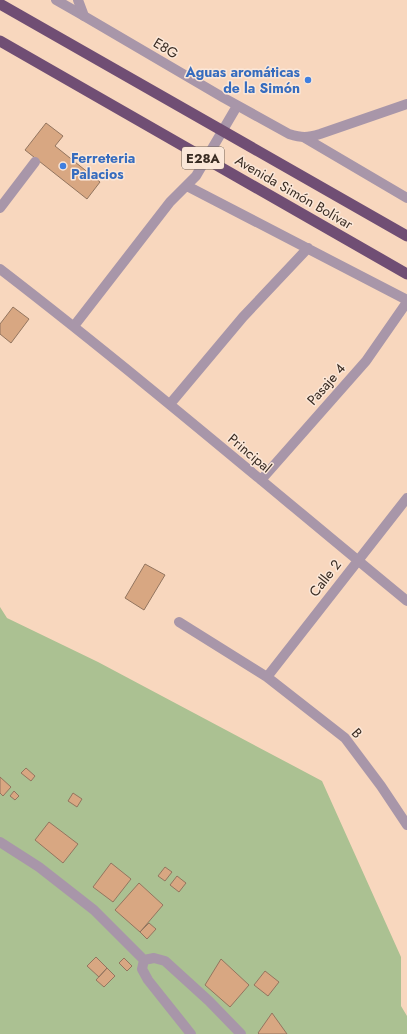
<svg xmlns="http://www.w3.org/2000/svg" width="407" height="1034" font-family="Jost,sans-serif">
  <rect width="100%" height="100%" fill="#f8d7be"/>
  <!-- green -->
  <path fill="#abc192" d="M0,607L7,618L98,662L322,781L401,957V1006L407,1016V1034H0Z"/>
  <!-- building -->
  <path fill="#d8a782" stroke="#93755f" d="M46,123L63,136L55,146L100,182L87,199L25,150Z
    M13,307L29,319L11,343L0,334V324Z
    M145,564L165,575L144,610L125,598Z
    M26,768L35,776L31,781L21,773Z
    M0,777L11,787L3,796L0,793Z
    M14,791L19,796L15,800L10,796Z
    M73,793L82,799L77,807L68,801Z
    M49,822L78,844L63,863L35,840Z
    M111,863L131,879L113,902L93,887Z
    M165,867L172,872L165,881L158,876Z
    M177,876L186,883L179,892L170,885Z
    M139,883L163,905L140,932L115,910Z
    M149,923L156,929L147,939L140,932Z
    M96,957L107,968L99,977L87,966Z
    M124,958L132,966L127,971L119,963Z
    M221,959L249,985L230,1007L205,985Z
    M107,968L115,976L104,987L96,980Z
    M265,971L279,982L268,996L254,985Z
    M272,1013L287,1034H259L258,1033Z"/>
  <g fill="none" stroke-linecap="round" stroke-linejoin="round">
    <!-- minor -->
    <path stroke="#a896a9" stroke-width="10" d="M56,0L84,16
      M305,138L407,198
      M187,186L407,300
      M0,208L35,162
      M0,269C139,376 272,490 407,601
      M74,326L170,202L196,176L237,106
      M170,404L243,317L308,248
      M261,480L366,361L407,302
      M179,622L267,677L345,738L381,786L407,825
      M267,677L407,498
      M0,842L39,867L94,910L144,960
      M144,960L154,958L165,961L209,1001L241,1034
      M144,960L142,969L148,980L191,1034"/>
    <!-- tertiary -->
    <path stroke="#a896a9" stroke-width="10" d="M78,0L84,16L224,98L289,134C302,138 307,138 320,134L407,104"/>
    <!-- trunk-bridge -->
    <path stroke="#704e74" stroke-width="11" d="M0,4L407,236
      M0,41L407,274"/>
  </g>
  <!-- markers -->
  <g fill="#3f7fe0" stroke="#fbe7d8" stroke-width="1.5">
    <circle cx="308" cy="80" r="4"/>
    <circle cx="63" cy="166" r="4"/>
  </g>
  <g text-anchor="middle" stroke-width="3" stroke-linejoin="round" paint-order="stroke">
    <!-- shield labels -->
    <rect fill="#fbe7d8" stroke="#736459" stroke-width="1" x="182" y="147" width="42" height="22" rx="3"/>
    <g font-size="13" font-weight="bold" fill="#392c23">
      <text x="203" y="163">E28A</text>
    </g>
    <!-- street labels -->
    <g font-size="14" fill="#392c23" stroke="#fbe7d8">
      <text transform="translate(166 48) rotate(31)" y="5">E8G</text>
      <text transform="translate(294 192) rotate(30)" y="5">Avenida Simón Bolívar</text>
      <text transform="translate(326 384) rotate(-49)" y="5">Pasaje 4</text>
      <text transform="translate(250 453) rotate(40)" y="5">Principal</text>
      <text transform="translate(325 578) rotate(-52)" y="5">Calle 2</text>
      <text transform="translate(357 733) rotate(48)" y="5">B</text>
    </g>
    <!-- shop labels -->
    <g font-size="14" font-weight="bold" fill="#366cbe" stroke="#fbe7d8" text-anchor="end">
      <text x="300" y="77">Aguas aromáticas<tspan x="300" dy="16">de la Simón</tspan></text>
      <text x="71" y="163" text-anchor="start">Ferreteria<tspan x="71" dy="16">Palacios</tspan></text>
    </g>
  </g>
</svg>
